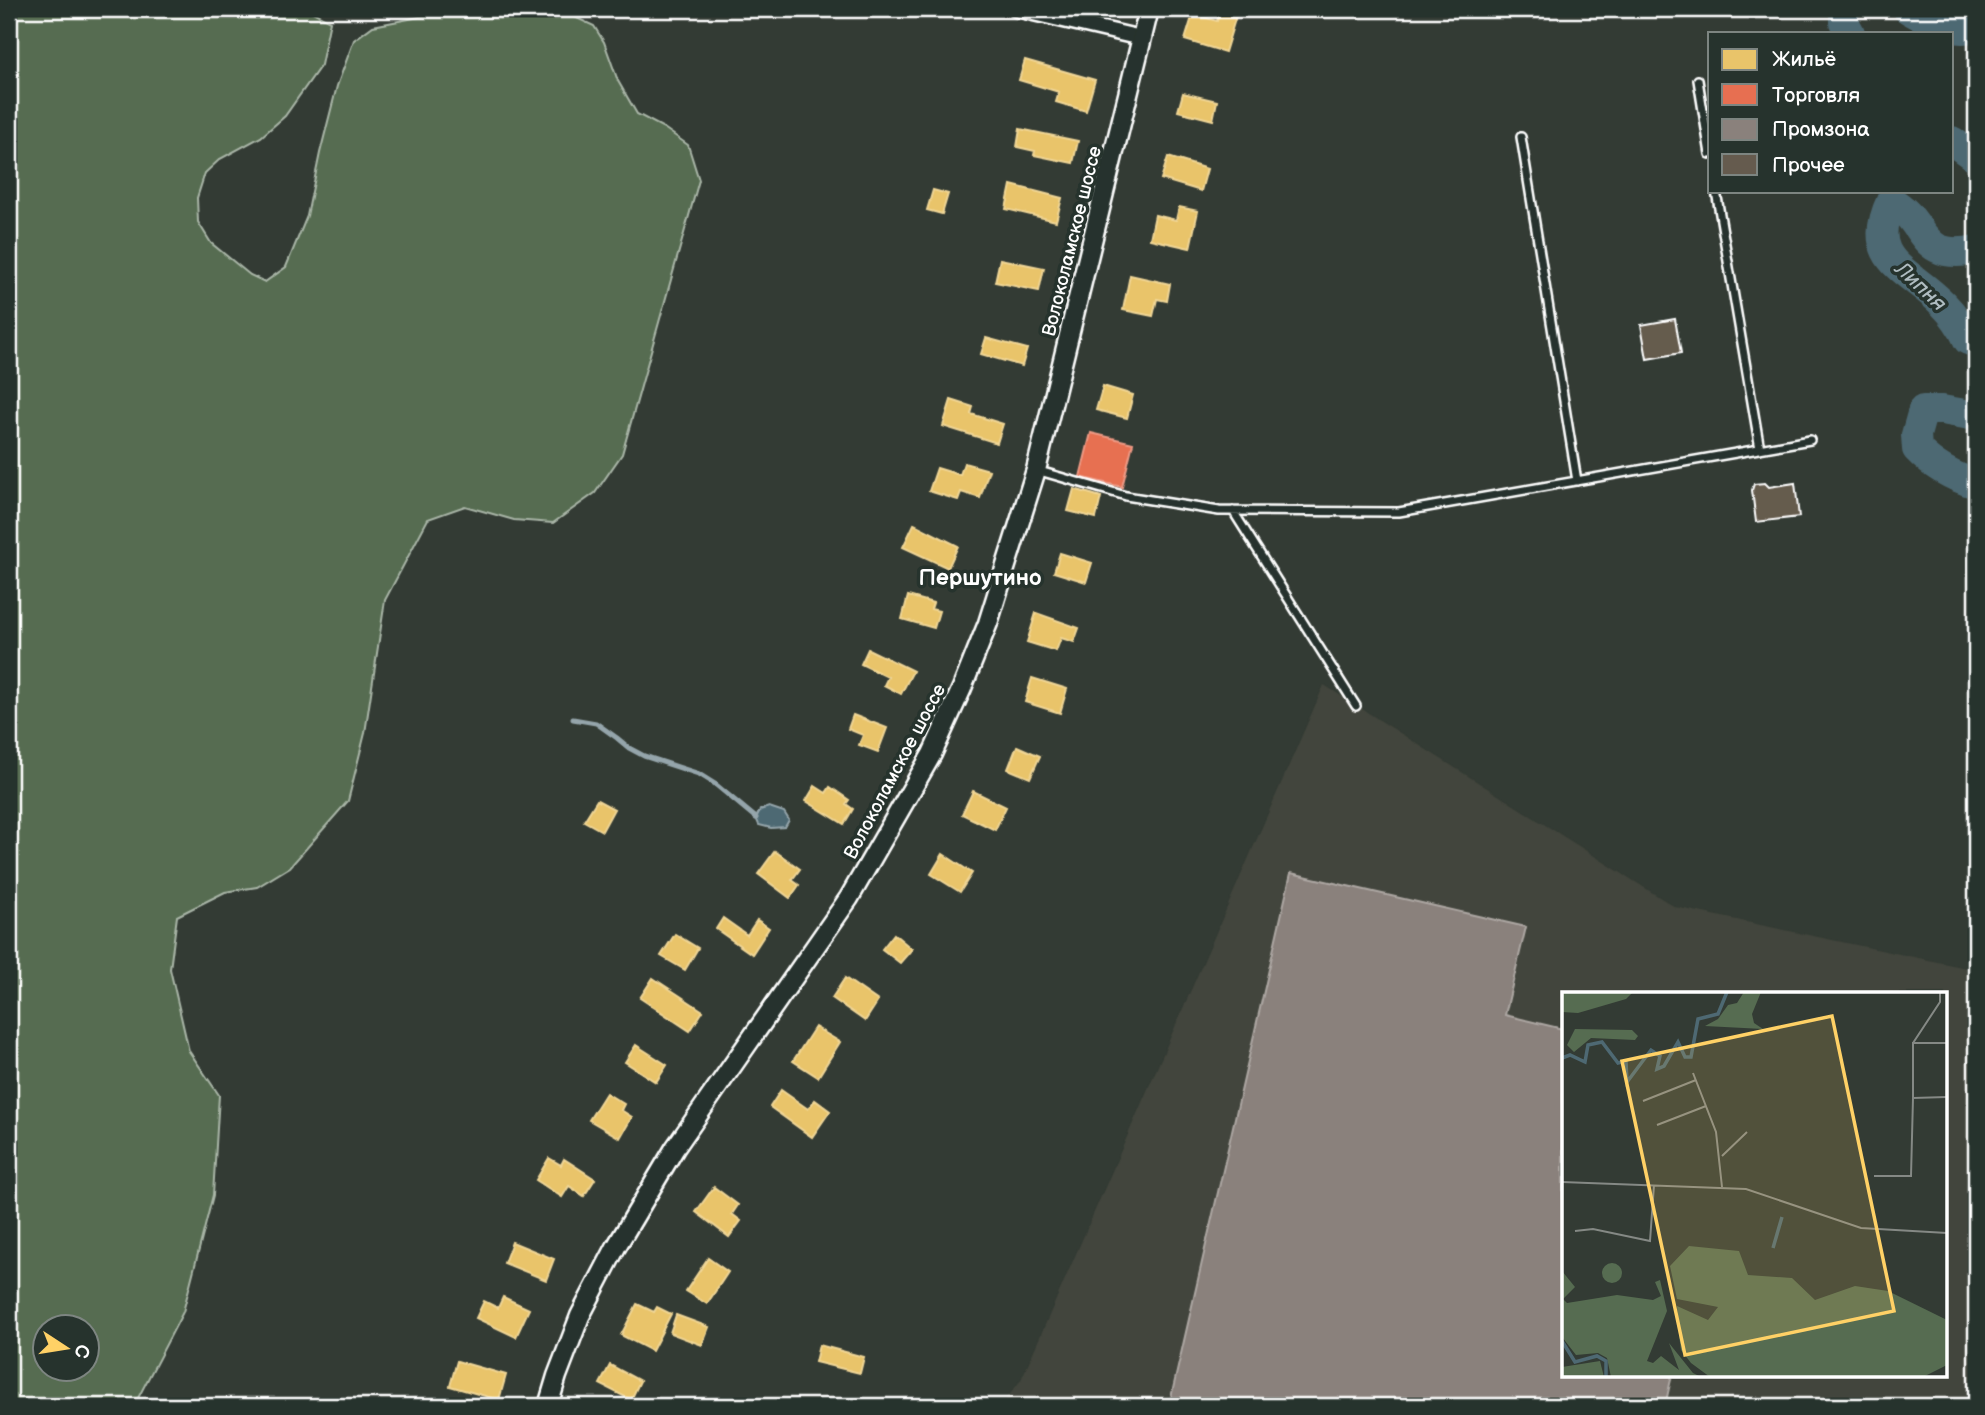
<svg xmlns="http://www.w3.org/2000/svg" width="1985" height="1415" font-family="'Balsamiq Sans',sans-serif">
  <rect width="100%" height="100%" fill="#333b34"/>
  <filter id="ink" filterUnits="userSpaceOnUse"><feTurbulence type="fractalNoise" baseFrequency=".0143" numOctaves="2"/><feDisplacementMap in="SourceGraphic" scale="14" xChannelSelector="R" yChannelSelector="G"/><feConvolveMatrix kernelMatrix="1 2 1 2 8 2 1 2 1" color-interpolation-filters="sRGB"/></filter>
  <g filter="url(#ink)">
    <!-- built -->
    <path fill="#42453c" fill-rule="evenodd" d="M1324,685L1675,907L1976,970V1406H1001L1021,1380ZM1563,993H1945V1375H1563Z"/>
    <!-- green -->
    <path fill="#566c51" stroke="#aab6a8" stroke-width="2" fill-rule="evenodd" d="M9,9H291L311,11L330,21L321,65L285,116L261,137L220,159L205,173L197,198L198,222L211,243L250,275L265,282L286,267L307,216L320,153L337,86L354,40L373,26L440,13L564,12L594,26L604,42L618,81L637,114L664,128L688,145L699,180L622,454L595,493L553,523L514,520L465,506L428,519L385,600L365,733L348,801L290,867L257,887L225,892L177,916L170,969L189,1051L219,1095L213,1195L183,1312L136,1402L132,1406H9ZM46,1328H88V1370H46Z"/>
    <!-- water -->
    <path fill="#4e6973" stroke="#95a5ab" stroke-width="2" d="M769,807L784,812L789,820L785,827L771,828L759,825L756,818L760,810Z"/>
    <!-- homes -->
    <path fill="#e9c46a" stroke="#f0d697" stroke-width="2" d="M1220,11L1236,16L1225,52L1185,40L1193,14L1217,21Z
      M1025,60L1095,80L1086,111L1056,102L1059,92L1019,80Z
      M1183,93L1217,101L1213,120L1178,111Z
      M1020,129L1078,141L1073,163L1034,155L1035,151L1017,147Z
      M1168,157L1207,169L1201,191L1161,179Z
      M1011,185L1062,198L1056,221L1006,209Z
      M933,190L948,194L942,214L927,210Z
      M1179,207L1198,211L1190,248L1150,239L1155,215L1176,220Z
      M1000,259L1044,268L1039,291L995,282Z
      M1130,275L1170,284L1167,301L1157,299L1153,316L1123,310Z
      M986,338L1027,349L1022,366L981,354Z
      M1103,386L1133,395L1127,418L1096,410Z
      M951,400L973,407L971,414L1003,424L997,443L943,426Z
      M964,463L989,470L980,498L961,492L958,500L929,491L937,468L960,475Z
      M1074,489L1101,497L1096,518L1068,511Z
      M914,524L958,546L948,568L903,547Z
      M1060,553L1092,563L1086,582L1054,572Z
      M908,596L933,603L931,609L939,611L934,628L902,619Z
      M1036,613L1079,628L1074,642L1061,638L1056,651L1027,642Z
      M868,649L913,671L901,694L884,685L888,677L861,664Z
      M1032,678L1067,689L1060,713L1025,702Z
      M853,715L887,728L878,752L859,745L863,735L848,729Z
      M1017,746L1040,756L1030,778L1008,769Z
      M815,786L826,793L830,787L849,800L846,804L853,809L844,824L806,801Z
      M973,791L1006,807L995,830L962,814Z
      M597,800L614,809L602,831L584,821Z
      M775,851L800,869L792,880L799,885L790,898L758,874Z
      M943,854L972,873L960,892L931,874Z
      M723,918L747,935L757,920L769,928L752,954L716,929Z
      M675,934L698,948L685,970L661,956Z
      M894,934L912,949L900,963L882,949Z
      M653,978L703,1011L690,1031L640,998Z
      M845,978L878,1001L865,1021L832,998Z
      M815,1027L840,1042L818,1077L793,1061Z
      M636,1045L667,1065L656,1082L625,1062Z
      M781,1090L808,1109L815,1100L830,1111L812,1137L770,1107Z
      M606,1093L624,1104L621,1110L632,1117L620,1138L589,1120Z
      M549,1158L561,1165L564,1159L595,1179L584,1196L569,1186L562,1197L536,1180Z
      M714,1187L738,1205L732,1214L741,1221L729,1237L696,1212Z
      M512,1242L554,1259L546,1280L504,1263Z
      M708,1258L728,1272L707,1304L686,1291Z
      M503,1297L529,1309L516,1337L476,1318L484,1301L498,1308Z
      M637,1304L654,1312L657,1307L671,1314L652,1351L621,1335Z
      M676,1315L709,1327L702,1345L670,1333Z
      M819,1345L864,1357L860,1373L815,1362Z
      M457,1361L506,1375L499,1400L450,1386Z
      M610,1365L640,1381L631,1400L600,1384Z"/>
    <!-- shops -->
    <path fill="#e76f51" stroke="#ee9a85" stroke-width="2" d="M1091,433L1133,443L1122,487L1080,477Z"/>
    <!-- industry -->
    <path fill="#8a817c" stroke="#ada7a3" stroke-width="2" d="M1291,873L1526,927L1505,1015L1563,1029V1375H1672L1665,1406H1189L1170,1402Z"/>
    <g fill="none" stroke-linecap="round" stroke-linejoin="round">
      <!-- stream -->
      <path stroke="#95a5ab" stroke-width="5" d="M573,719L596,723L617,738L629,748L644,756L699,774L715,784L756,818"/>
      <!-- river -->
      <path stroke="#4e6973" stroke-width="30" d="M1844,9V22L1850,33
        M1908,9C1929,21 1951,34 1976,27
        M1952,141L1976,158
        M1976,250C1917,262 1928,222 1891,201C1863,261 1909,269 1943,304C1953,314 1962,327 1968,340L1976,343
        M1976,416L1942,410H1923L1916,435L1917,449C1934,467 1953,477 1976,484"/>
    </g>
    <!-- building -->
    <path fill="#655b4e" stroke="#fff" stroke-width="2" d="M1675,319L1681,353L1647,359L1641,325Z
      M1765,483L1769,487L1795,483L1799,517L1756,522L1752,490L1754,484Z"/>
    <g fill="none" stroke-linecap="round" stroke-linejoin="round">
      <!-- service casing -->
      <g stroke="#fff" stroke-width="12">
        <path id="service" d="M1698,80L1710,154
          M1521,137L1577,481
          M1716,191L1760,449
          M1036,470L1126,496L1219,511L1399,512L1810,440
          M1233,511L1356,706"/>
      </g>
      <!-- minor casing -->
      <g stroke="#fff" stroke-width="19">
        <path id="minor" d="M1016,9L1141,38"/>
      </g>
      <!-- tertiary casing -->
      <g stroke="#fff" stroke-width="23">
        <path id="tertiary" d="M548,1406L557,1376L580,1316L616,1247L675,1148L849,898L932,754L962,688L988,623L1036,470L1149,9"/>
      </g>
      <!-- service -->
      <use href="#service" stroke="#26332d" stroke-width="7"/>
      <!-- minor -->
      <use href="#minor" stroke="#26332d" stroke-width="14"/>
      <!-- tertiary -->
      <use href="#tertiary" stroke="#26332d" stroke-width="18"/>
    </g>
  </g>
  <g text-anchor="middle" stroke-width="7" stroke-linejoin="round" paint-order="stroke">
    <!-- street labels -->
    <g font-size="19" fill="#fff" stroke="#26332d">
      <text transform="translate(1071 241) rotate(-76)" y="7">Волоколамское шоссе</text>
      <text transform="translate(894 771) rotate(-62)" y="7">Волоколамское шоссе</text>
    </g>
    <!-- water labels -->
    <g font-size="21" font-style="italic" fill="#afbcc0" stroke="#26332d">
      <text transform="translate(1921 286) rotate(43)" y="7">Липня</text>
    </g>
    <!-- quarter labels -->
    <g font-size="23" font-weight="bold" fill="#fff" stroke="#26332d">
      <text x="980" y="585">Першутино</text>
    </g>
  </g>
  <!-- overview -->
  <g transform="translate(1562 992)">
    <rect width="385" height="385" fill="#333b34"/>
    <path d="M0,0H71L64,7L16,21L0,20ZM182,0H199L190,22L192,31L201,37L143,34L156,27L166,13L175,11ZM13,37L70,38L76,44L73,48L29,46L12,60L5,53ZM127,254L177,259L186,283L230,286L253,308L293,294L326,299L385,328V373L361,385H148L129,371L119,358L117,343L115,314L146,328L156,315L115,307L108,274ZM40 281a10 10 0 1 1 20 0a10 10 0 1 1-20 0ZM0,279L13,295L1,307L5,311L55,303L91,308L99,304L93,290L98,288L105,319L85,369L91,371L99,364L117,378L107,351L131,381L139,385H49L45,366L36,361L14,363L0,345ZM38,369L42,385H0V375Z" fill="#566c51"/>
    <path fill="none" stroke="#4e6973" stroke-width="3.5" d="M0,66L8,63L23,70L26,53L40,50L56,71L64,69L65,90L89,58L98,64L95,77L102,74L116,50L123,65H129L136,27L156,22L165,0M211,256L220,225M0,349L13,370L35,364L44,369V385"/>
    <path fill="none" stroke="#858985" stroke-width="2" d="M351,51L378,10V0M385,51H351V106L385,105M131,81L154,140L160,195M81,109L134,88M95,133L144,114M160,164L185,140M312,184H349L351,106M0,190L184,197L299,236L385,241M13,239L31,237L88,249L92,193"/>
    <path fill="#ffd166" fill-opacity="0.15" stroke="#ffd166" stroke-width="3.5" d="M270,24L332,319L123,363L60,69Z"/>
    <rect width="385" height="385" fill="none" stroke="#fff" stroke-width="3.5"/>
  </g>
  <!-- margin -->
  <rect width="1985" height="1415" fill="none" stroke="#26332d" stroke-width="35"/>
  <rect x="18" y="18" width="1950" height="1380" fill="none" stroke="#fff" stroke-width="2.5" filter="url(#ink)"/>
  <!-- legend -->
  <rect x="1708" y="32" width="245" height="161" fill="#26332d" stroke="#7d8581" stroke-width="2"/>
  <rect x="1722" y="49" width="35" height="21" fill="#e9c46a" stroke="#7d8581" stroke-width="2"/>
  <text x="1772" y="66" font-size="21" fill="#ffffff">Жильё</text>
  <rect x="1722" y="84" width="35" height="21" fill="#e76f51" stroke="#7d8581" stroke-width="2"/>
  <text x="1772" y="102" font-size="21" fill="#ffffff">Торговля</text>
  <rect x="1722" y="119" width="35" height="21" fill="#8a817c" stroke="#7d8581" stroke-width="2"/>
  <text x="1772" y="136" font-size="21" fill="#ffffff">Промзона</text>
  <rect x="1722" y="154" width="35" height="21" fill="#655b4e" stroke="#7d8581" stroke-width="2"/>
  <text x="1772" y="172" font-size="21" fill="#ffffff">Прочее</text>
  <!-- north arrow -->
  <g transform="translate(66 1348) rotate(102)"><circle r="33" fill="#26332d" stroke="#7d8581" stroke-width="2"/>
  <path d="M0-5L12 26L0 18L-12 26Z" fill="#ffd166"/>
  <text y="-10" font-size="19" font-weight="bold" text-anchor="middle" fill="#ffffff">С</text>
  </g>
</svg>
